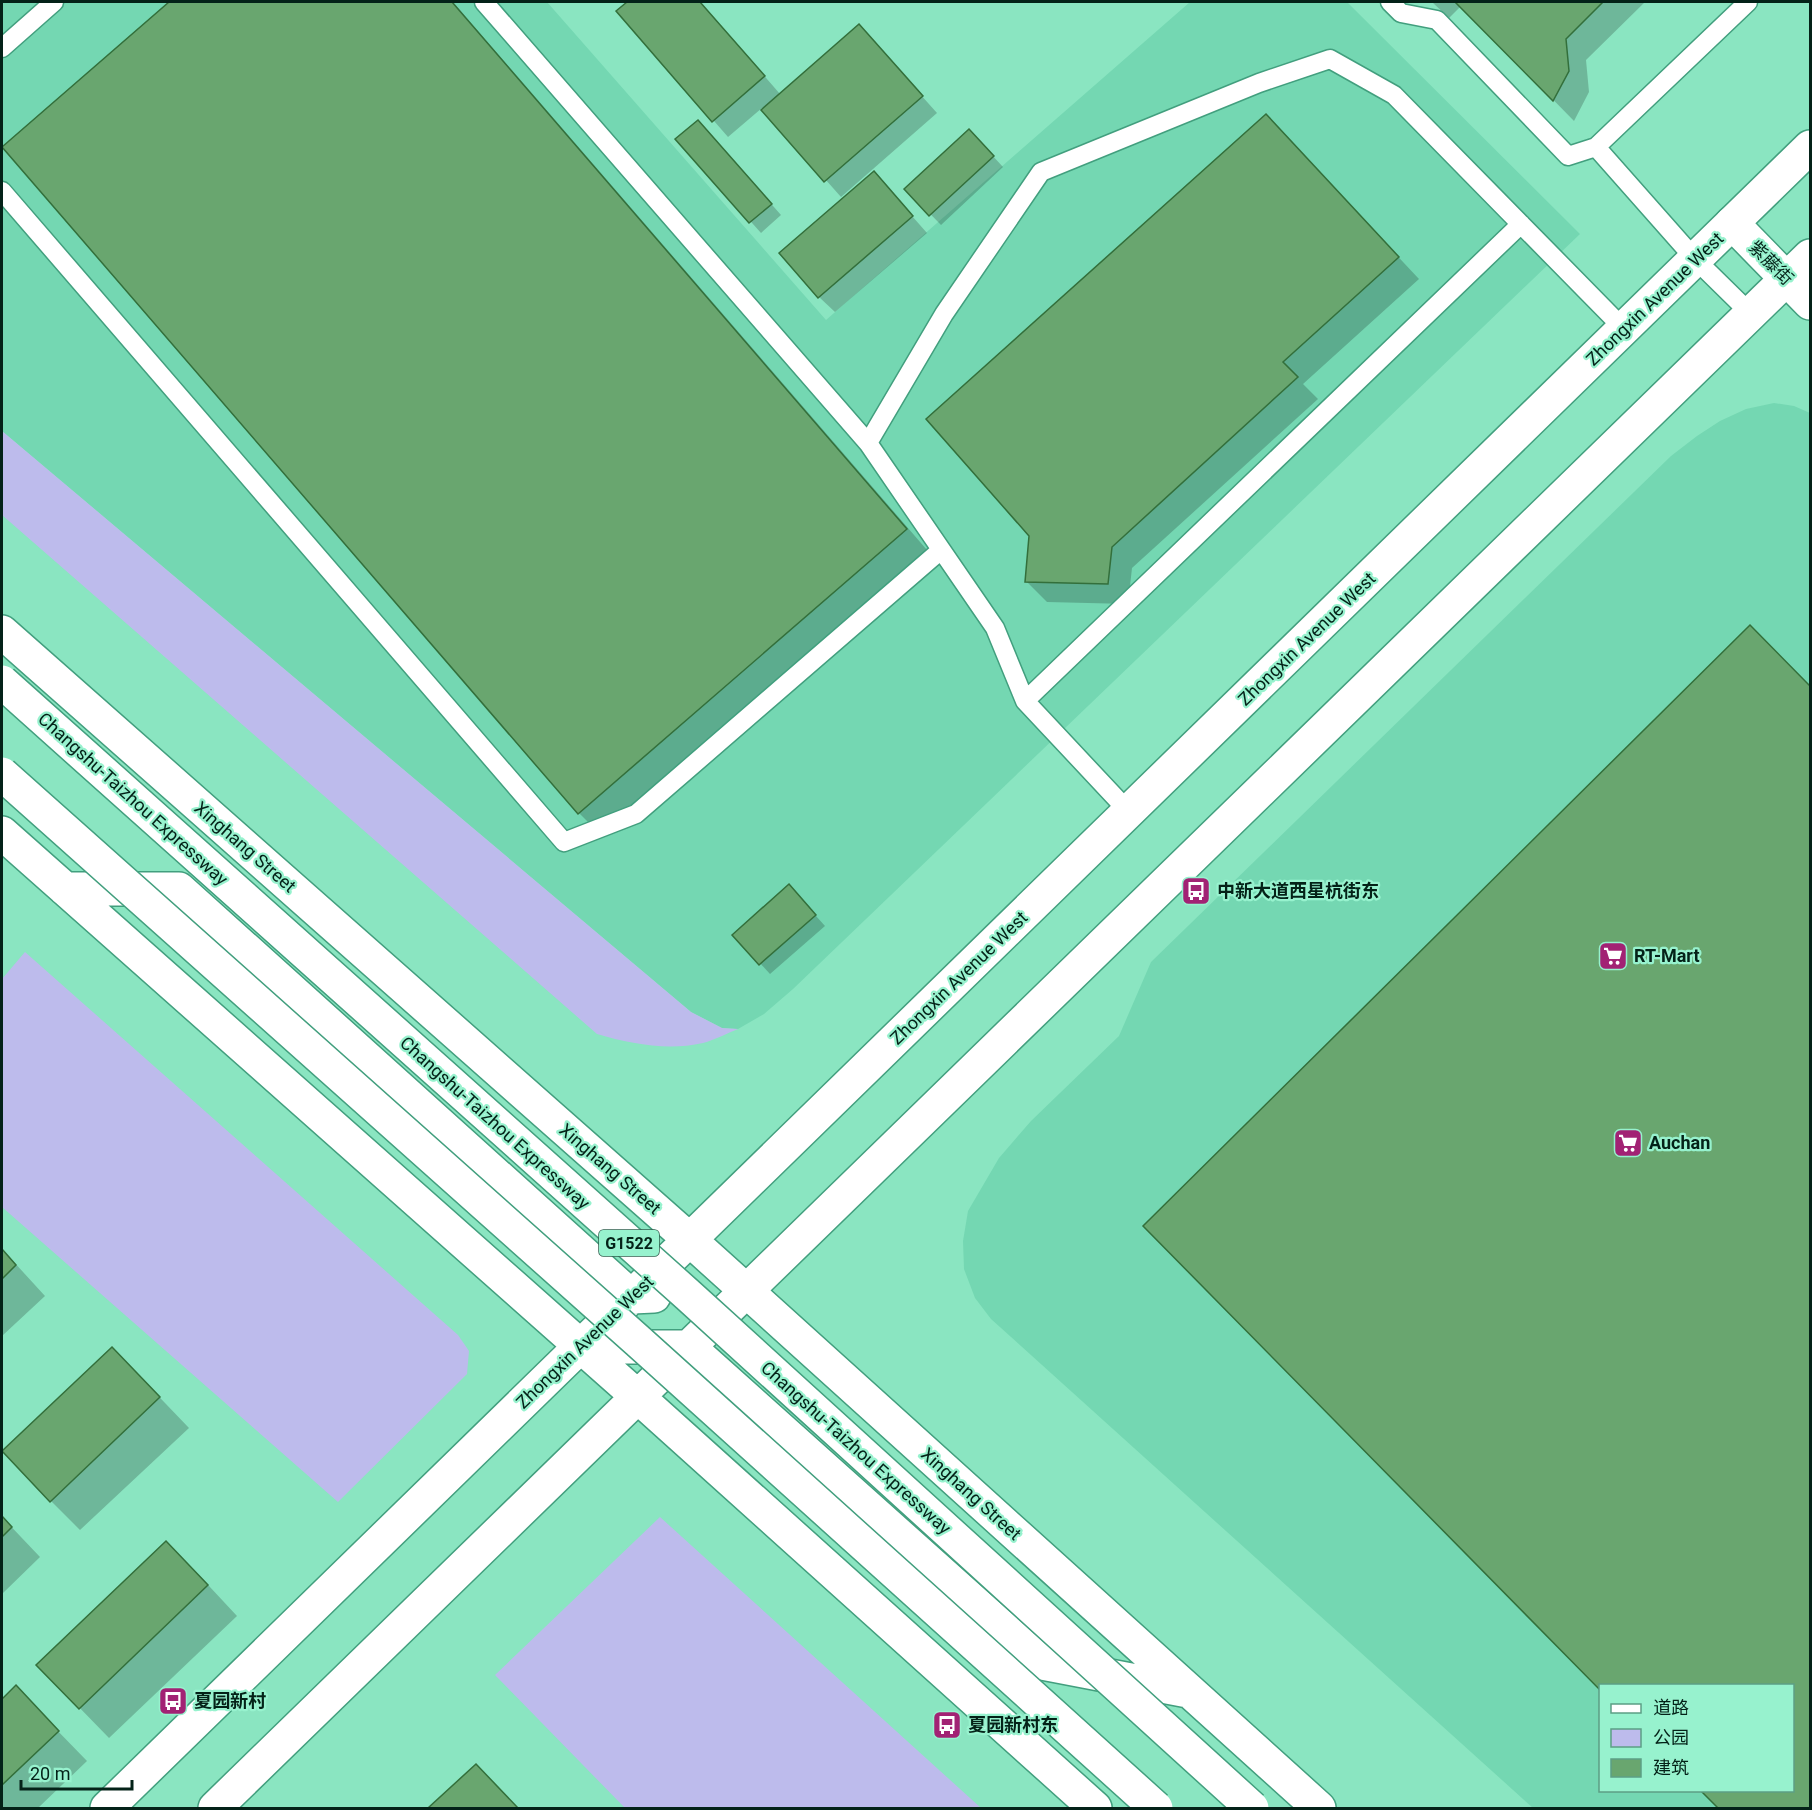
<svg xmlns="http://www.w3.org/2000/svg" width="1812" height="1810" font-family="Roboto,'Noto Sans SC',sans-serif">
  <rect width="100%" height="100%" fill="#8ae5c1"/>
  <!-- built -->
  <path fill="#74d7b2" fill-rule="evenodd" d="M2,2H547L826,320L1190,2H1347L1580,234L793,989L764,1014L738,1029L722,1028L691,1012L2,431Z
    M1774,403L1794,406L1810,413V1808H1533L991,1319L975,1298L964,1269L963,1241L968,1211L999,1158L1031,1121L1119,1036L1151,962L1671,456L1697,436L1720,421L1746,409ZM1600,1686H1792V1790H1600Z"/>
  <!-- green -->
  <path fill="#bdbbec" d="M2,431L691,1012L722,1028L738,1029C727,1033 715,1040 703,1043C668,1051 631,1044 597,1034L2,515Z
    M25,952L458,1335L469,1351L467,1374L338,1502L2,1207V979Z
    M660,1517L981,1808H625L495,1675Z"/>
  <!-- shadow -->
  <path fill="#0003" d="M171,2H453L927,550L600,834L579,813L3,147Z
    M629,2H700L780,94L859,26L937,113L841,197L762,108L728,137L618,11Z
    M1432,2H1645L1586,60L1589,92L1574,121L1461,6L1449,18Z
    M1266,116L1419,279L1303,384L1318,399L1132,568L1128,604L1047,602L1026,581L1030,536Z
    M708,132L781,215L761,233L678,140Z
    M979,141L1003,167L941,225L906,189Z
    M874,173L927,233L835,312L819,297Z
    M1750,627L1810,688V1808H1720L1702,1790H1792V1686H1600V1688L1145,1226Z
    M799,897L825,926L770,974L734,935Z
    M2,1249L45,1296L2,1336Z
    M142,1379L189,1428L80,1530L51,1501Z
    M2,1517L40,1557L2,1594Z
    M196,1572L237,1616L109,1738L38,1665Z
    M16,1688L87,1761L38,1808H2V1701Z
    M476,1766L518,1808H431Z"/>
  <!-- building -->
  <path fill="#69a66f" stroke="#336f3b" stroke-width="1.5" d="M169,2H452L907,529L578,814L2,147Z
    M627,2H700L765,76L712,122L616,11Z
    M1455,2H1603L1566,39L1569,71L1553,101Z
    M859,24L923,96L824,182L761,110Z
    M1266,114L1399,257L1283,362L1298,377L1112,547L1108,584L1025,582L1029,536L926,419Z
    M698,120L772,204L749,223L675,139Z
    M969,129L994,156L929,216L904,189Z
    M874,171L913,216L818,298L779,253Z
    M1750,625L1810,686V1808H1718L1700,1790H1792V1686H1600V1690L1143,1226Z
    M789,884L816,915L759,965L732,935Z
    M2,1249L16,1265L2,1279Z
    M112,1347L160,1397L50,1502L2,1451Z
    M2,1516L12,1527L2,1537Z
    M166,1541L208,1585L79,1709L36,1665Z
    M16,1685L59,1731L2,1785V1699Z
    M476,1764L518,1808H428Z"/>
  <g fill="none" stroke-linecap="round" stroke-linejoin="round">
    <!-- service casing -->
    <g stroke="#429f7e" stroke-width="21">
      <path id="service" d="M484,2L868,443L995,628L1025,701L1129,812
        M1390,2L1401,13L1437,20L1568,156L1596,147L1695,259L1751,314
        M2,48L54,2
        M1596,147L1748,2
        M2,191L564,842L636,814L941,550
        M868,443L944,314L1041,172L1259,83L1330,59L1394,95L1624,329
        M1025,701L1521,224"/>
    </g>
    <!-- tertiary casing -->
    <g stroke="#429f7e" stroke-width="36">
      <path id="tertiary" d="M1732,223L1810,303"/>
    </g>
    <!-- primary casing -->
    <g stroke="#429f7e" stroke-width="36">
      <path id="primary" d="M2,632L690,1240L1319,1808
        M2,833L638,1397L1095,1808
        M65,889H179L632,1297L654,1296
        M580,1347H689L1042,1663L1188,1691
        M107,1808L1810,147
        M215,1808L1810,256"/>
    </g>
    <!-- service -->
    <use href="#service" stroke="#fff" stroke-width="18"/>
    <!-- tertiary -->
    <use href="#tertiary" stroke="#fff" stroke-width="33"/>
    <!-- primary -->
    <use href="#primary" stroke="#fff" stroke-width="33"/>
    <!-- motorway-bridge casing -->
    <g stroke="#429f7e" stroke-width="36" stroke-linecap="butt">
      <path id="motorway-bridge" d="M2,682L688,1295L1252,1808
        M2,774L638,1341L1156,1808"/>
    </g>
    <!-- motorway-bridge -->
    <use href="#motorway-bridge" stroke="#fff" stroke-width="33"/>
  </g>
  <!-- icons -->
  <defs>
    <g id="bus-square" transform="scale(1.5)"><rect x="-9" y="-9" width="18" height="18" rx="4" fill="#a22274" stroke="#97f2ce"/><path d="M-5-6H5V4H4V6H2V4H-2V6H-4V4H-5ZM-3.5-4V0h7V-4ZM-3.5 1.2v1.5H-2V1.2ZM2 1.2v1.5H3.5V1.2Z" fill="#fff"/></g>
    <g id="supermarket-square" transform="scale(1.5)"><rect x="-9" y="-9" width="18" height="18" rx="4" fill="#a22274" stroke="#97f2ce"/><path d="M-6-5.5h2.5l.6 2H6L4.5 2H-2.5L-4.4-4H-6ZM-1.5 3.2a1.3 1.3 0 1 0 .1 0ZM3 3.2a1.3 1.3 0 1 0 .1 0Z" fill="#fff"/></g>
  </defs>
  <g fill-rule="evenodd">
    <use href="#bus-square" x="1196" y="891"/>
    <use href="#supermarket-square" x="1613" y="956"/>
    <use href="#supermarket-square" x="1628" y="1143"/>
    <use href="#bus-square" x="173" y="1701"/>
    <use href="#bus-square" x="947" y="1725"/>
  </g>
  <g text-anchor="middle" stroke-width="4.5" stroke-linejoin="round" paint-order="stroke">
    <!-- shield labels -->
    <rect fill="#97f2ce" stroke="#30604f" stroke-width="1.5" x="599" y="1230" width="60" height="26" rx="4.5"/>
    <g font-size="16" font-weight="bold" fill="#042218">
      <text x="629" y="1249">G1522</text>
    </g>
    <!-- street labels -->
    <g font-size="18" fill="#042218" stroke="#97f2ce">
      <text transform="translate(1771 263) rotate(45)" y="6">紫藤街</text>
      <text transform="translate(1655 299) rotate(-44)" y="6">Zhongxin Avenue West</text>
      <text transform="translate(1307 639) rotate(-44)" y="6">Zhongxin Avenue West</text>
      <text transform="translate(133 799) rotate(42)" y="6">Changshu-Taizhou Expressway</text>
      <text transform="translate(245 847) rotate(41)" y="6">Xinghang Street</text>
      <text transform="translate(959 978) rotate(-44)" y="6">Zhongxin Avenue West</text>
      <text transform="translate(495 1123) rotate(42)" y="6">Changshu-Taizhou Expressway</text>
      <text transform="translate(610 1169) rotate(41)" y="6">Xinghang Street</text>
      <text transform="translate(585 1342) rotate(-44)" y="6">Zhongxin Avenue West</text>
      <text transform="translate(856 1448) rotate(42)" y="6">Changshu-Taizhou Expressway</text>
      <text transform="translate(971 1494) rotate(42)" y="6">Xinghang Street</text>
    </g>
    <!-- poi labels -->
    <g font-size="18" font-weight="bold" fill="#042218" stroke="#97f2ce" text-anchor="start">
      <text x="1217" y="897">中新大道西星杭街东</text>
      <text x="1634" y="962">RT-Mart</text>
      <text x="1649" y="1149">Auchan</text>
      <text x="194" y="1707">夏园新村</text>
      <text x="968" y="1731">夏园新村东</text>
    </g>
  </g>
  <!-- border -->
  <rect width="1812" height="1810" fill="none" stroke="#042218" stroke-width="6"/>
  <!-- legend -->
  <rect x="1599" y="1684" width="195" height="108" fill="#97f2ce" stroke="#5c9f85" stroke-width="1.5"/>
  <rect x="1611" y="1704" width="30" height="9" fill="#ffffff" stroke="#5c9f85" stroke-width="1.5"/>
  <text x="1653" y="1714" font-size="18" fill="#042218">道路</text>
  <rect x="1611" y="1729" width="30" height="18" fill="#bdbbec" stroke="#5c9f85" stroke-width="1.5"/>
  <text x="1653" y="1744" font-size="18" fill="#042218">公园</text>
  <rect x="1611" y="1759" width="30" height="18" fill="#69a66f" stroke="#5c9f85" stroke-width="1.5"/>
  <text x="1653" y="1774" font-size="18" fill="#042218">建筑</text>
  <!-- scale -->
  <path d="M21 1780v9h111v-9" fill="none" stroke="#042218" stroke-width="3"/>
  <text x="30" y="1780" font-size="18" fill="#042218" stroke="#97f2ce" stroke-width="4.5" paint-order="stroke">20 m</text>
</svg>
